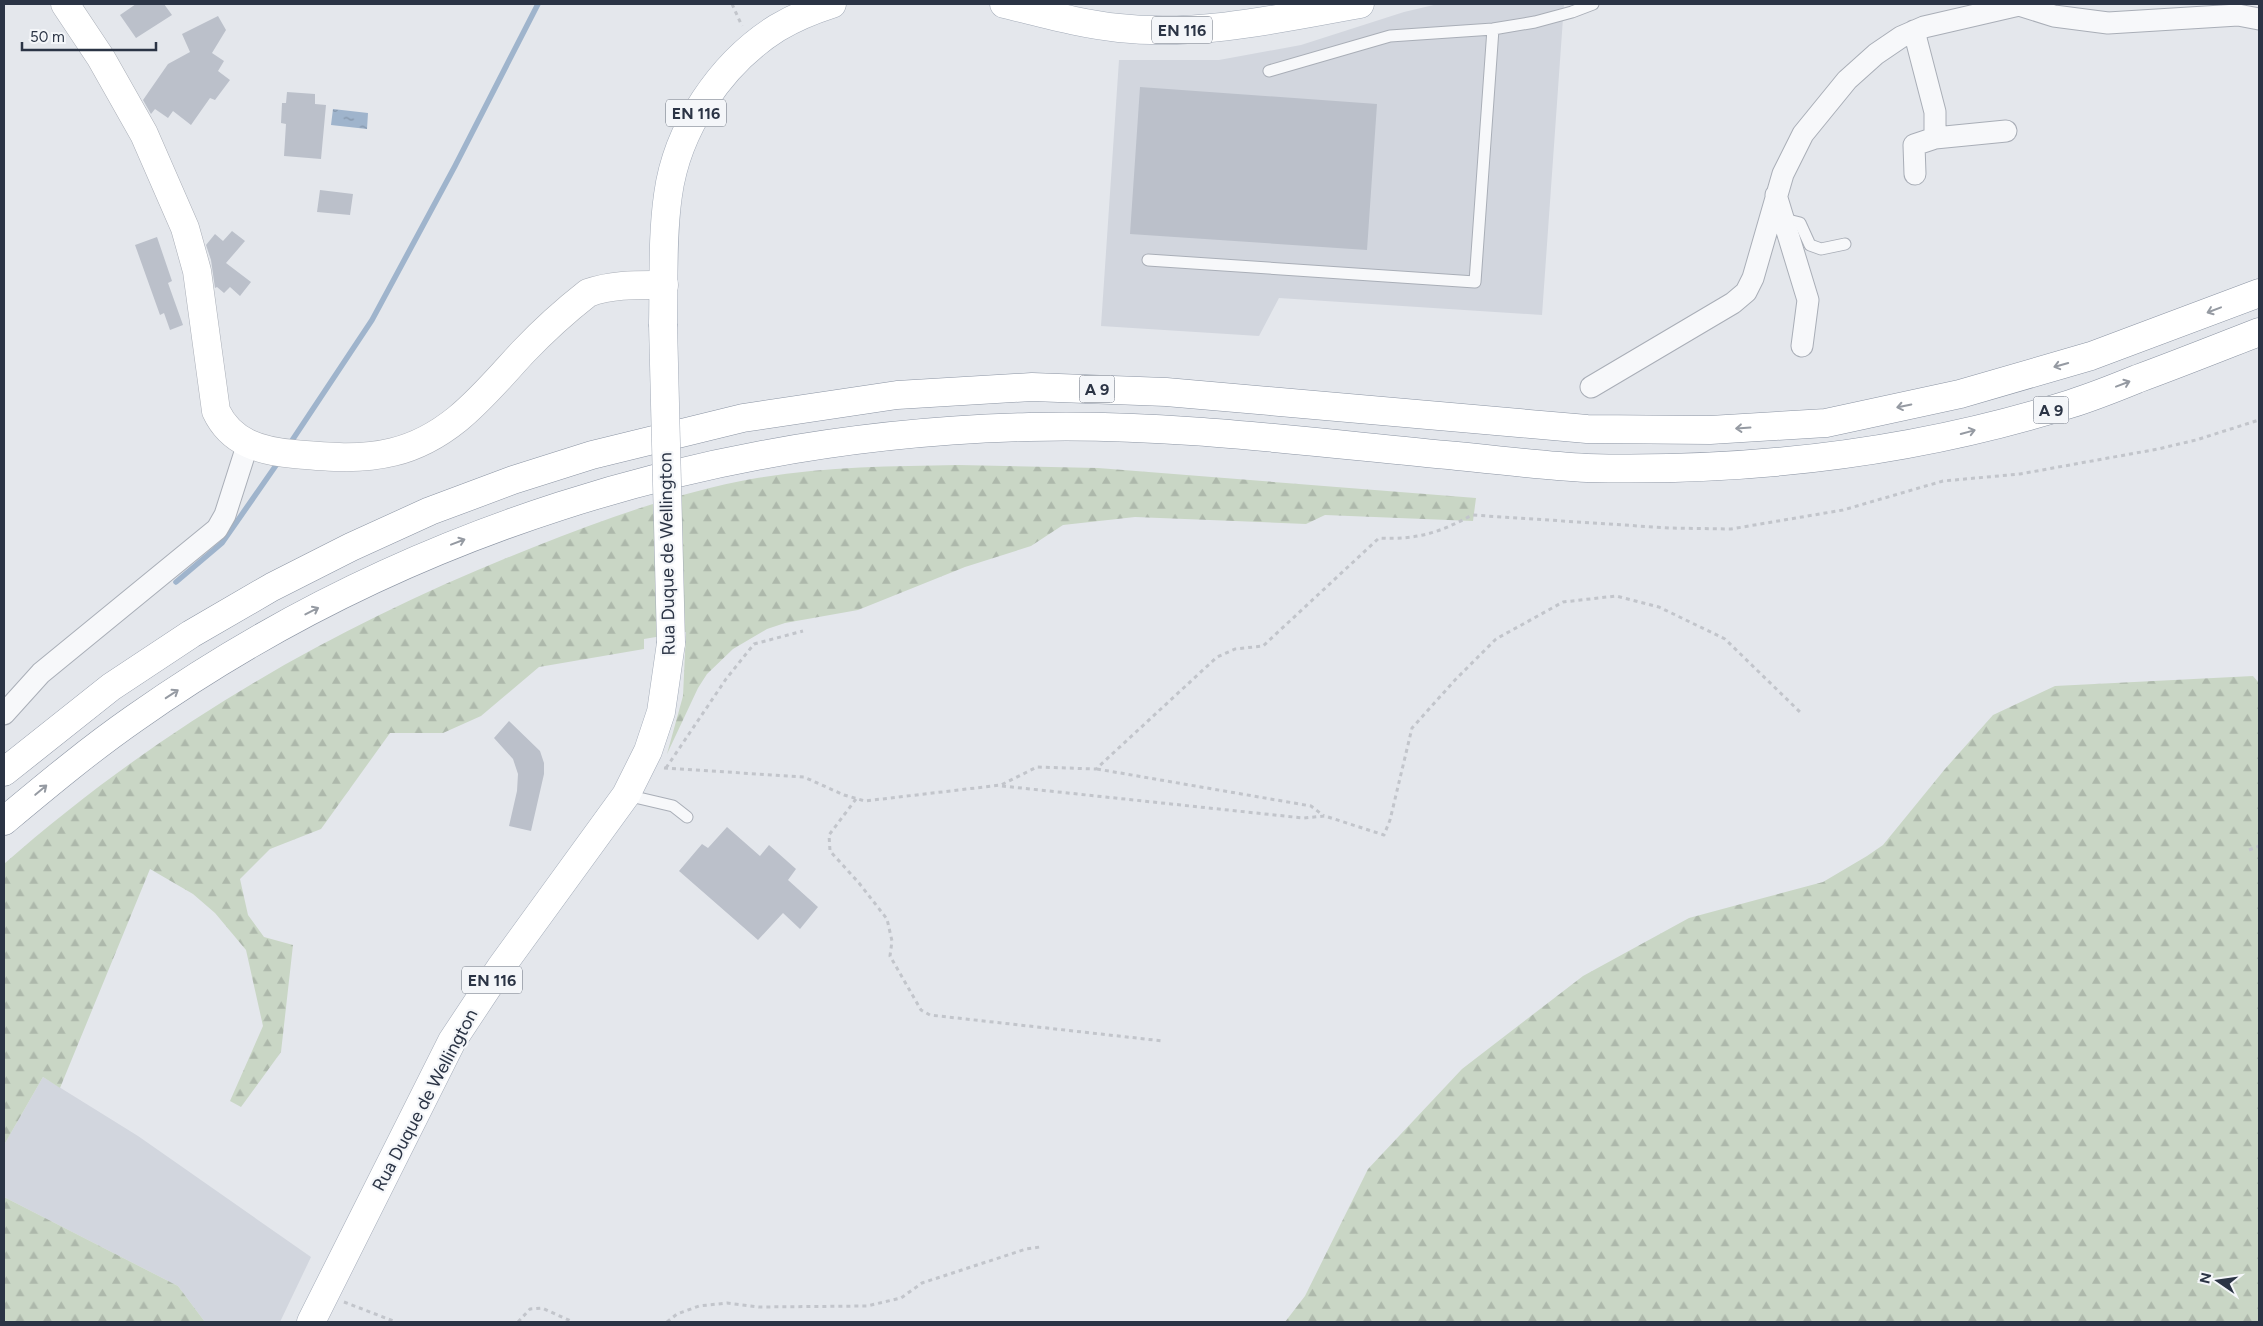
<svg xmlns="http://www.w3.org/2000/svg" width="2263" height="1326" font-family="Figtree,sans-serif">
  <defs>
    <pattern id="forest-firs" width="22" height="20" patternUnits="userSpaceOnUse" patternTransform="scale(1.25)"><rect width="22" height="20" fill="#c9d6c5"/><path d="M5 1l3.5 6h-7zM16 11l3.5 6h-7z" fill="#adb8ab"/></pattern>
    <pattern id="water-ripples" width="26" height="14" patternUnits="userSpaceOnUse" patternTransform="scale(1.25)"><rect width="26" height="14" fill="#9fb4cc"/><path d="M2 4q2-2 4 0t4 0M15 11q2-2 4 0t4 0" fill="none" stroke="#8293a7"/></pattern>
  </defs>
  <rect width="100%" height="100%" fill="#e4e7ec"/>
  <!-- built -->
  <path fill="#d2d6de" d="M1438,4H1564L1542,315L1279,298L1259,336L1101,326L1119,60H1219L1301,45L1404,12Z
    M43,1077L138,1136L311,1257L280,1322H205L178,1286L4,1197V1145Z"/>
  <!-- forest -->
  <path fill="url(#forest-firs)" d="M958,465L1098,468L1476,498L1473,521L1325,515L1306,524L1135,517L1063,525L1031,546L965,567L858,610L785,623L767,629L733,649L707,674L698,688L667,754L683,696L686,632L644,639V649L539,667L481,716L443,733H390L321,829L270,849L240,879L248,915L264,937L293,945L281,1052L241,1107L230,1101L263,1026L246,950L215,913L193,894L150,869L60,1088L43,1077L4,1145V864C162,725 338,624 534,547C608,518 678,492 757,478C824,467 891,466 958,465Z
    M2253,676L2259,683V1322H1285L1305,1296L1368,1169L1462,1069L1583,976L1689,918L1823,882L1867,856L1883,845L1945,769L1993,715L2055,686Z
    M4,1197L178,1286L205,1322H4Z"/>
  <!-- water -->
  <path fill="url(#water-ripples)" d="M333,109L368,113L367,129L331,125Z"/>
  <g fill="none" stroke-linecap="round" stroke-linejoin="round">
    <!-- stream -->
    <path stroke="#9fb4cc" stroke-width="5.5" d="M289,445L372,320L455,166L538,4
      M176,582L222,543L279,461"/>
  </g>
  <!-- building -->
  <path fill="#bbc0ca" d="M136,4H164L172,15L136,38L120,15Z
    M218,16L226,30L212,53L224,61L218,71L230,80L215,100L210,98L191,125L173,111L168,118L155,109L151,114L143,100L168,64L190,52L182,34Z
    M1140,87L1377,104L1367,250L1130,234Z
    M287,92L315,94V104L326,105L321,159L284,156L286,124L281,123L282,103H286Z
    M320,190L353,194L350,215L317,212Z
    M232,231L245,241L226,263L251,282L240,296L230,287L224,293L217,287L215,288L211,260L206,245L215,234L223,241Z
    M157,237L172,281L168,283L183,325L170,330L164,313L160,315L135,245Z
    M509,721L540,751L544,763V774L531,831L509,826L517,791L518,774L513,759L494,738Z
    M727,827L760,856L769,845L796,869L788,880L818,907L800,929L783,913L758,940L679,871L702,844L708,848Z"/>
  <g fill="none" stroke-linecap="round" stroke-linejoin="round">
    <!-- lane casing -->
    <g stroke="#a9aeb7" stroke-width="13">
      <path id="lane" d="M1269,71L1390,36L1493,29L1535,22L1572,12L1593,4
        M1784,219L1800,223L1810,245L1821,249L1845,244
        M1148,260L1475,282L1493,29
        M626,795L673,806L687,817"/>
    </g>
    <!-- street casing -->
    <g stroke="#a9aeb7" stroke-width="23">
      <path id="street" d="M1914,31L1935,112V138L1914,145L1915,174
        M1935,138L2006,131
        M1776,195L1808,300L1802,346
        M1591,387L1733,303L1746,292L1753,278L1783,174L1803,134L1847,80L1876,54L1901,37L1924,27L2019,5L2054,16L2108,23L2238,15L2259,19
        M4,714L41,673L217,529L225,515L248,443"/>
    </g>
    <!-- secondary casing -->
    <g stroke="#a9aeb7" stroke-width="29">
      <path id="secondary" d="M65,4L101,58L144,134L185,228L197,271L216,411C231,443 261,451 294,454C327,457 361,460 393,452C451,438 485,393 523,352C543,331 565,311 588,293C613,284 638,285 664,285"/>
    </g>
    <!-- primary casing -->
    <g stroke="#a3abb8" stroke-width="29">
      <path id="primary" d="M1004,4C1042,13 1080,24 1119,28C1199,37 1282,18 1360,4
        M663,324C664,281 662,237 668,195C677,129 720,64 777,28C794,18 813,10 832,4
        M311,1322L452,1041L501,967L626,795L648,751L661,712L671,643"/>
    </g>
    <!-- highway casing -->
    <g stroke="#8b94a3" stroke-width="29">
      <path id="highway" d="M4,772L111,687L191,634L272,587L351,547L430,511L513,480L592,455L743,418L897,395L1032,387L1166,392L1587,429L1710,430L1826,423L1960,394L2091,356L2259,293
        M4,821C46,786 89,750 135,718C397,533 709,435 1029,427C1171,423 1315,443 1457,456C1500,460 1544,466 1587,468C1751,472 1914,453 2070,404C2092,397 2115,388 2137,379C2178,364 2218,348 2259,332"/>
    </g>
    <!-- path -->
    <path stroke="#c2c5cb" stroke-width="3" stroke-dasharray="4 4" stroke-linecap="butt" d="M732,4L742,26
      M664,768L804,777L844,795L865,801L1001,785L1037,767L1096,769L1217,657L1235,649L1263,646L1379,538C1416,540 1439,533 1472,515L1669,528L1731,529L1843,510L1943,481L2020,474L2158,449L2196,440L2259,420
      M666,768L726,679L754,644L803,631
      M1097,769L1311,806L1324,816
      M1002,786L1303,818L1325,816L1384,835L1390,820L1412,728L1455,680L1496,639L1563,602L1616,596L1659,607L1725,639L1800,712
      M856,799L829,835L830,851L859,883L887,919L892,941L890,956L921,1010L930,1015L1163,1041
      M2249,850L2259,846
      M344,1302L396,1322
      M518,1322L530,1309L542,1308L573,1322
      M667,1322L677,1314L699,1306L727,1303L759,1307L867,1306L901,1298L922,1283L1026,1249L1040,1247"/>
    <!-- lane -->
    <use href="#lane" stroke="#f7f8fa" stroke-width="11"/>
    <!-- street -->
    <use href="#street" stroke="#f7f8fa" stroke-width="21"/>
    <!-- secondary -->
    <use href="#secondary" stroke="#fff" stroke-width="28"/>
    <!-- primary -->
    <use href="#primary" stroke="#fff" stroke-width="28"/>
    <!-- highway -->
    <use href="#highway" stroke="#fff" stroke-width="28"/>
    <!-- primary-bridge casing -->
    <g stroke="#a3abb8" stroke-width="29" stroke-linecap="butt">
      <path id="primary-bridge" d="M663,324L671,643"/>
    </g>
    <!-- primary-bridge -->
    <use href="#primary-bridge" stroke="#fff" stroke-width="28"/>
  </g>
  <!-- one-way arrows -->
  <defs><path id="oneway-shaft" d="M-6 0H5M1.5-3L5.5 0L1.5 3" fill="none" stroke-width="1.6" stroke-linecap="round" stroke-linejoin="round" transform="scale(1.25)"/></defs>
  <g stroke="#959aa2">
    <use href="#oneway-shaft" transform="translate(2214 310) rotate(159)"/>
    <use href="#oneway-shaft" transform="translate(2061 365) rotate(164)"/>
    <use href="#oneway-shaft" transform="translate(2123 384) rotate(-21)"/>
    <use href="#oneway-shaft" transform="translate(1904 406) rotate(168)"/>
    <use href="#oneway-shaft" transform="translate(1743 428) rotate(176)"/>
    <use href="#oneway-shaft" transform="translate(1968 432) rotate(-15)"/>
    <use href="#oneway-shaft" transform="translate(458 542) rotate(-21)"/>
    <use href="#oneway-shaft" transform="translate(312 611) rotate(-27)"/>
    <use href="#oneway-shaft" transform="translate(172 694) rotate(-33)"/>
    <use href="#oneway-shaft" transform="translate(41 790) rotate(-40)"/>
  </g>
  <g text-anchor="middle" stroke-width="4.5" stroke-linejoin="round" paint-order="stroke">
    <!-- shield labels -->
    <g fill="#f4f6f9" stroke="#676e7b" stroke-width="1">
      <rect x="1152" y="16.5" width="60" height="27" rx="4"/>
      <rect x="666" y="99.5" width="60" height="27" rx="4"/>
      <rect x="1079.5" y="375.5" width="35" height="27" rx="4"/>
      <rect x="2033.5" y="396.5" width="35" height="27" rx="4"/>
      <rect x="462" y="966.5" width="60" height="27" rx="4"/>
    </g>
    <g font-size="16" font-weight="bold" fill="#2b3445">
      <text x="1182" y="36">EN 116</text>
      <text x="696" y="119">EN 116</text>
      <text x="1097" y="395">A 9</text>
      <text x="2051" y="416">A 9</text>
      <text x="492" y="986">EN 116</text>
    </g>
    <!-- street labels -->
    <g font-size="18" fill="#2b3445" stroke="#f4f6f9">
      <text transform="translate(667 554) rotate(-91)" y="6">Rua Duque de Wellington</text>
      <text transform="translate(425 1100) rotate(-62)" y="6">Rua Duque de Wellington</text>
    </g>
  </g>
  <!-- border -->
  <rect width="2263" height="1326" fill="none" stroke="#2b3445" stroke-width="10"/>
  <!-- north arrow -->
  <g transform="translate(2218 1281) rotate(283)" stroke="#f4f6f9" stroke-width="4" paint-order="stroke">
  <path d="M0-4L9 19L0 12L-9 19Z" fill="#2b3445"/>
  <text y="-8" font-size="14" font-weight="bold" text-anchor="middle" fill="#2b3445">N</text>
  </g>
  <!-- scale -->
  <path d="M22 42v8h134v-8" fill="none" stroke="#2b3445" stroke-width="2.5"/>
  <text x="30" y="42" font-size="15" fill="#2b3445" stroke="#f4f6f9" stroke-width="4" paint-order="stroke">50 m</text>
</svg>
